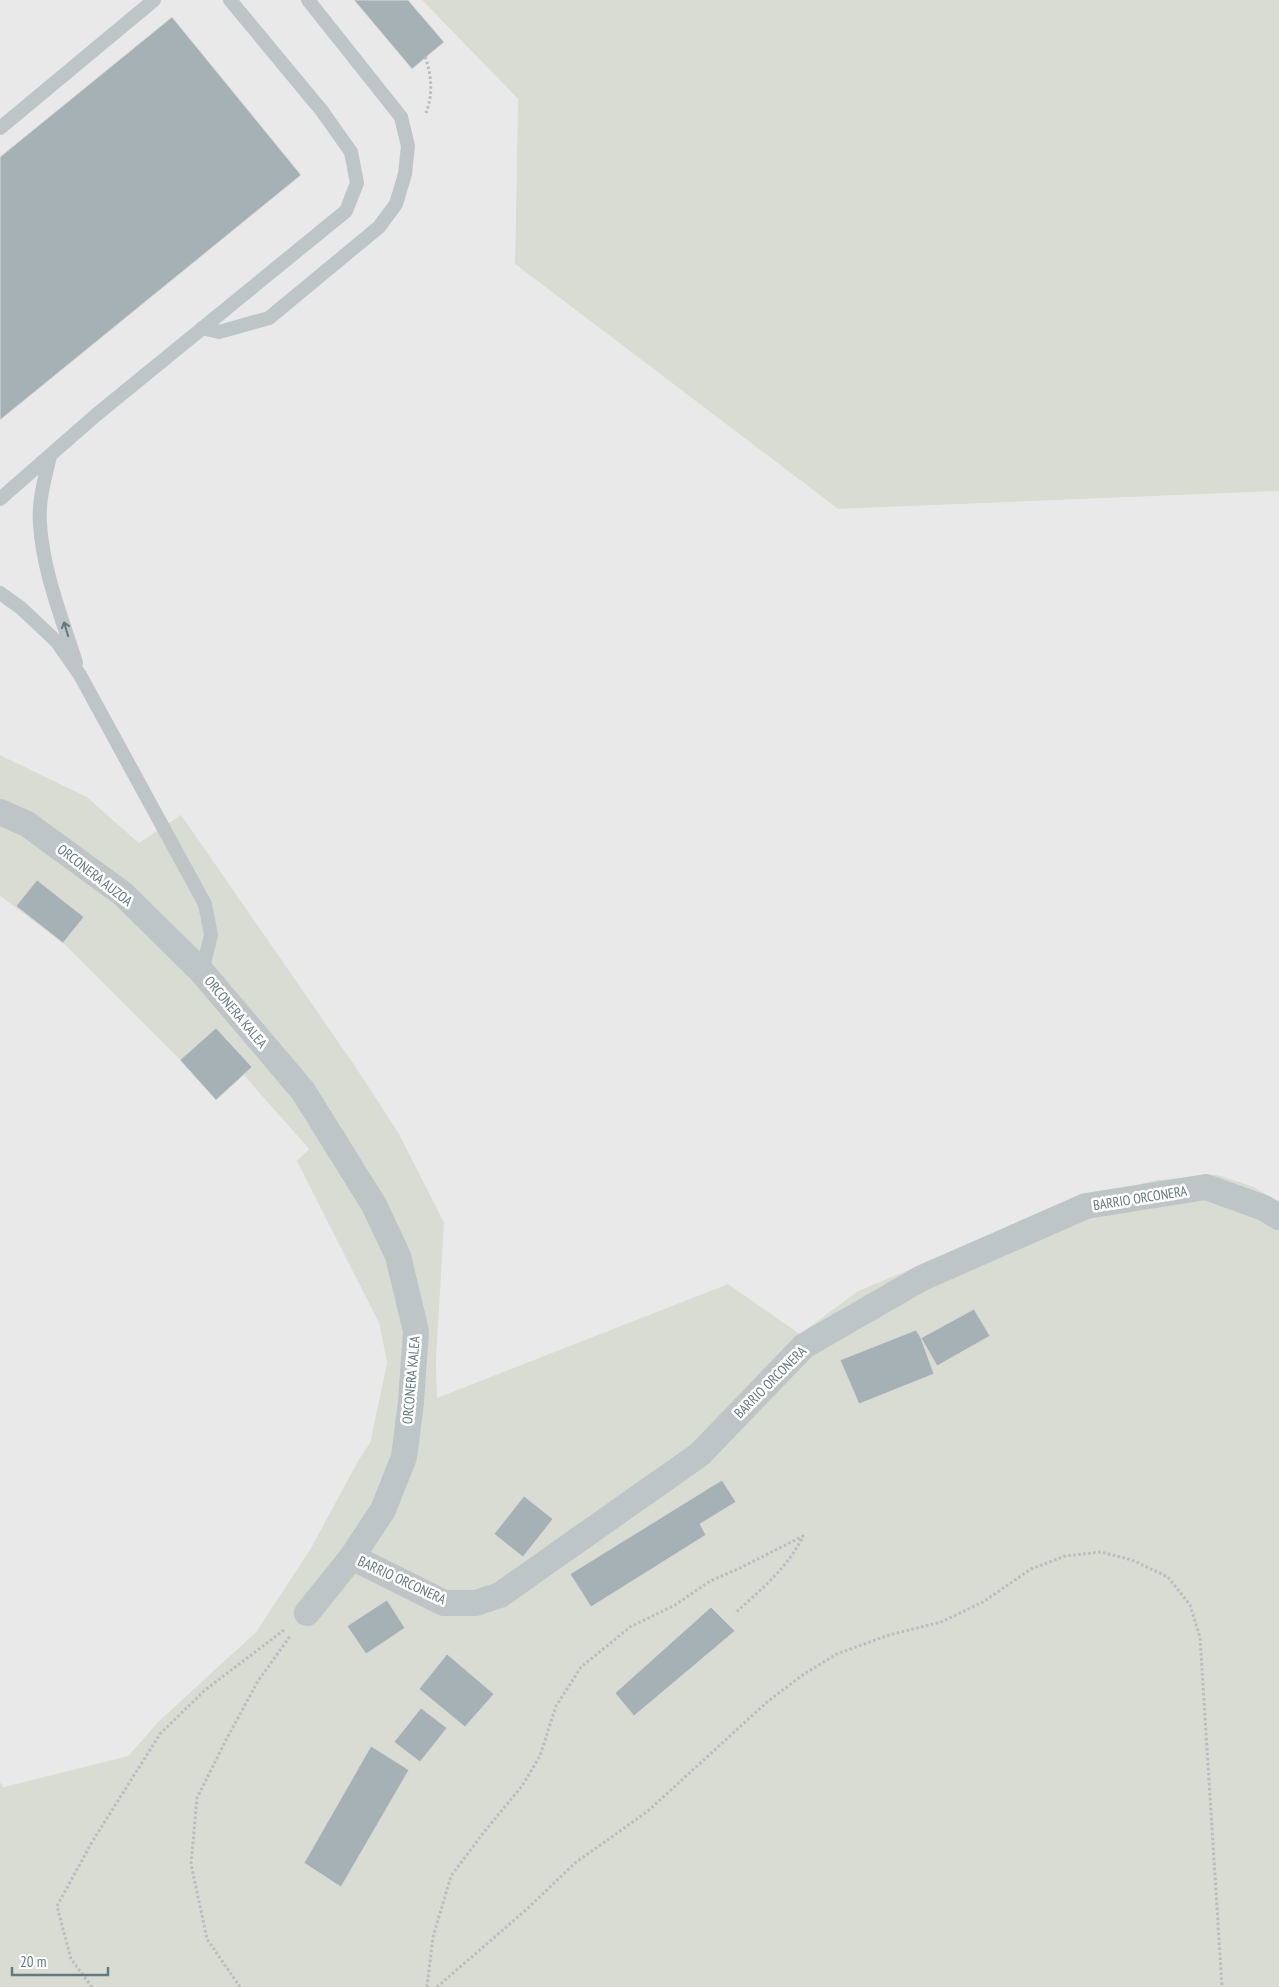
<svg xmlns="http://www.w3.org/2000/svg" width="1279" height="1987" font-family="'PT Sans Narrow',sans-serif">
  <rect width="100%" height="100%" fill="#f7f7f4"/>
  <!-- built -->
  <path fill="#e8e9e8" d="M0,0H422L518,99L515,264L838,509L1279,491V1203L1217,1175L1156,1180L1073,1201L858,1291L800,1334L728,1284L437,1399L436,1357L398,1132L357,1069L180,816L139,843L87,797L0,755Z
    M0,896L63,943L180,1060L216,1099L244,1074L309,1149L298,1161L379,1323L387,1363L370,1443L359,1459L311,1548L256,1632L159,1721L128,1756L2,1787L0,1782Z"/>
  <!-- green -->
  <path fill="#d8dcd3" d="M422,0H1279V491L838,509L515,264L518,99Z
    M0,755L87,797L139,843L181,815L357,1069L398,1132L444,1223L436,1357L437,1398L728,1284L800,1334L858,1291L1073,1201L1156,1180L1217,1175L1254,1187L1279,1203V1987H0V1782L3,1787L128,1756L159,1721L256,1632L311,1548L359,1459L370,1443L387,1363L379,1323L297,1161L309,1149L244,1075L216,1100L180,1060L63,943L0,896Z"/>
  <!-- building -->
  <path fill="#a5b1b4" stroke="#d9d8d7" d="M354,0H408L444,42L412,69Z
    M172,17L301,175L0,420V157Z
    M37,880L84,917L63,943L16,906Z
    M216,1028L252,1067L216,1100L180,1060Z
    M974,1309L990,1336L937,1366L921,1338Z
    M916,1330L921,1338L934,1374L859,1404L840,1360Z
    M722,1480L736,1502L700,1524L706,1535L591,1607L570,1574Z
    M524,1496L553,1519L523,1557L494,1534Z
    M387,1600L405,1628L366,1654L347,1626Z
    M711,1607L735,1631L634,1716L615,1693Z
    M447,1654L494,1694L465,1727L419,1689Z
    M421,1708L447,1728L420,1762L394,1742Z
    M371,1746L409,1770L341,1887L304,1863Z"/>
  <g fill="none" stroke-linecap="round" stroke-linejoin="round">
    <!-- path -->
    <path stroke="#b8bdbf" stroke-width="3" stroke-dasharray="2.5 2.5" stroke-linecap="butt" d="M425,57C432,75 433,95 426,113
      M92,1987L71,1959L57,1906L92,1842L160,1734L205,1690L284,1630
      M240,1987L207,1939L191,1864L197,1798L226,1740L258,1681L291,1635
      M427,1987L433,1937L451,1876L484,1832L522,1786L540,1756L556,1706L581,1667L630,1627L675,1605L710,1581L742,1567L803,1536C790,1565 759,1592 735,1613
      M437,1987L527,1909L575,1863L648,1811L767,1702L804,1674L837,1654L889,1635L941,1622L983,1602L1031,1569L1065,1556L1101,1552L1132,1560L1168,1577L1190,1605L1200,1637L1222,1987"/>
    <!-- service -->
    <path stroke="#bec5c7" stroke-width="14" d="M0,128L154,0
      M202,328L219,332L269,318L379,227L396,204L405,174L408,146L401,117L308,0
      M50,456C45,478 38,501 40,524C43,572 62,618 76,663
      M0,499L96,415L346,211L357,183L351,152L322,111L230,0
      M0,593L21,608L57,642L80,675L205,904L211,935L202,972"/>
    <!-- minor -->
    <path stroke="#bec5c7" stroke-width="26" d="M0,812L27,824L123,894L202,972L303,1091L374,1205L398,1256L416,1331L411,1402L404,1457L383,1510L352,1557L307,1613
      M352,1557L444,1603H476L500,1595L700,1454L804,1346L922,1278L1086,1206L1206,1187L1264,1208L1279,1217"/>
  </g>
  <!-- one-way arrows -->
  <defs><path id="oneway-shaft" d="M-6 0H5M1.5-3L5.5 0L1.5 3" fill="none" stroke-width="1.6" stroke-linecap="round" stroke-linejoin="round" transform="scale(1.25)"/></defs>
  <use stroke="#627980" href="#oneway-shaft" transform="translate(66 629) rotate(-107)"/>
  <g text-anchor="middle" stroke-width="5" stroke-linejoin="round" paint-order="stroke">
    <!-- street labels -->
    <g font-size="14" fill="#627980" stroke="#fff">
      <text transform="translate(95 875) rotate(38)" y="5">ORCONERA AUZOA</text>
      <text transform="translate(236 1012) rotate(50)" y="5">ORCONERA KALEA</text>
      <text transform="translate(1140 1198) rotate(-9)" y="5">BARRIO ORCONERA</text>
      <text transform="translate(411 1380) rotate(-85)" y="5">ORCONERA KALEA</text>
      <text transform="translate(770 1382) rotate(-45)" y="5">BARRIO ORCONERA</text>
      <text transform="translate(402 1580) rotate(25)" y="5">BARRIO ORCONERA</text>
    </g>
  </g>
  <!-- scale -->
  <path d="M12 1967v8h96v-8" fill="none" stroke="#627980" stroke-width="2.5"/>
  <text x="20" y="1967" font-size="15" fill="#627980" stroke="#ffffff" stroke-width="4" paint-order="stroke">20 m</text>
</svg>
